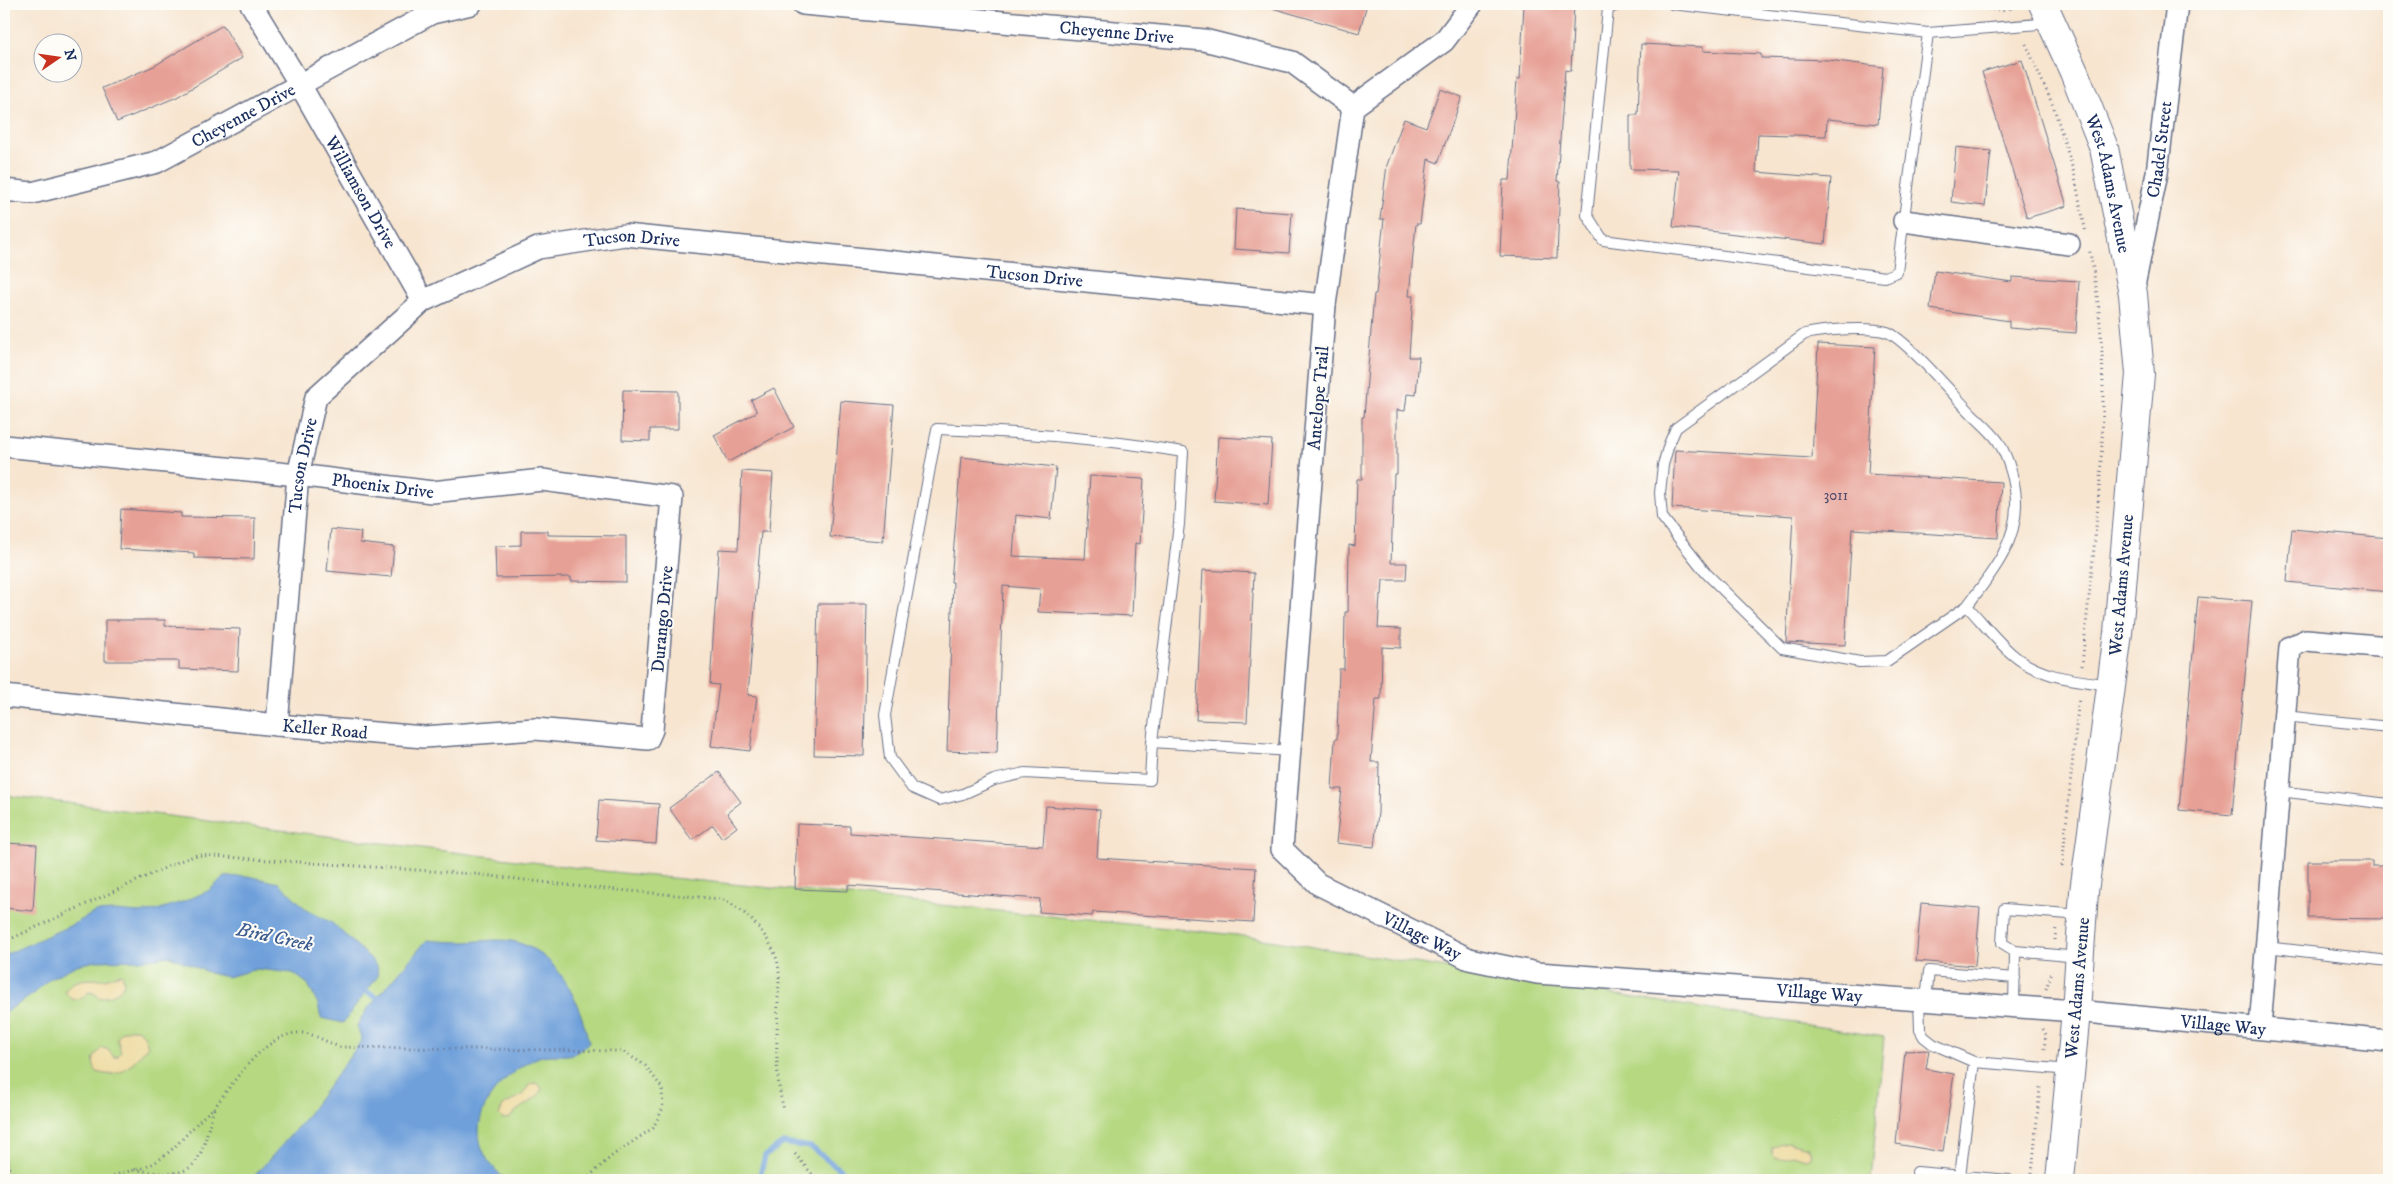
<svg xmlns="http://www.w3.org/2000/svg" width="2393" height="1184" font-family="'IM FELL DW Pica',serif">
  <rect width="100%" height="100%" fill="#fdfcf7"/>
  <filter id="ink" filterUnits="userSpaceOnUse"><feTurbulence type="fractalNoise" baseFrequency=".02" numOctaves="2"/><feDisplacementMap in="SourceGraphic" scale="10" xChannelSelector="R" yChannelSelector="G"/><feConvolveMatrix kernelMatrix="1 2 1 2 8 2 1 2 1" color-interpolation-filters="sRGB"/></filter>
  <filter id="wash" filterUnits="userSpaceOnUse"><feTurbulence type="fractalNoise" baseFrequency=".0096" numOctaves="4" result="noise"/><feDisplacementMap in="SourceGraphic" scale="20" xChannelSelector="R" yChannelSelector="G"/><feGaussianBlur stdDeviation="1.12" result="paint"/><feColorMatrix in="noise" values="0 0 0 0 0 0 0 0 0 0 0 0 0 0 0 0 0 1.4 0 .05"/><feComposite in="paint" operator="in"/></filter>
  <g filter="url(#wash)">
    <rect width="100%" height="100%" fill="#f7e5d0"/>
    <!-- green -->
    <path fill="#b5d881" stroke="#688470" d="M4,795L603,871L1237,935L1884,1037L1871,1180H4Z"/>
    <!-- sand -->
    <path fill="#eeda9e" stroke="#84847e" d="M121,974C131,988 113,996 100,998L94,993L89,992L82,998L73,1000L65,992C72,976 91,980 105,979C110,978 116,975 121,974Z
      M129,1029H137L144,1035L148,1046C133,1062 122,1081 97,1072C90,1062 94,1055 102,1048L107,1049L114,1057L118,1056L121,1052L117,1039L121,1032Z
      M536,1083L542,1088C538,1102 517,1106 510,1118L503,1119L499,1115L503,1106L522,1095L530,1084Z
      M1788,1142L1808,1147L1811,1153L1809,1158L1804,1159L1792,1155C1782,1159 1773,1162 1772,1148L1779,1144Z"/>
    <!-- water -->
    <path fill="#70a0da" stroke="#46689c" d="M248,876L279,883L307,910L332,923L369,957L377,967L378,976L343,1023L321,1018L318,1004L308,984L293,973L257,969L227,977L210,973L170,956L139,960L96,961L77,965L49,979L35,993L4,1013V956L7,954L76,923L95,912L115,911L139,913L154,911L185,901L208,891L225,877Z
      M427,940C438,941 450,942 461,942C480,942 502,937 519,943C561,956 580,1004 589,1043C584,1046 579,1052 573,1054C563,1057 549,1053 539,1057C504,1072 465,1113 484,1153C488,1163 498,1172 505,1180H251L303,1121L362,1040L357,1026L365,1012Z"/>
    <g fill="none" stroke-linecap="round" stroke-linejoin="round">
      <!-- stream -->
      <path stroke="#70a0da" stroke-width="5.5" d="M361,988L377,998L379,1004
        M759,1180L765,1156L783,1143L811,1147L853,1180"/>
    </g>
    <g id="blocks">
      <!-- building -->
      <path fill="#e7a095" d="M1273,4H1367L1359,33L1272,8Z
        M1524,4H1574L1571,71L1565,70L1557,181L1560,182L1557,258L1500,256L1503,180H1510L1517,79H1520Z
        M223,25L242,58L177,97L117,122L102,88L154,66Z
        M1641,44L1703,47V51L1761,54V58L1829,60L1883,67L1878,124L1827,119L1826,136L1758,134L1756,172L1831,178L1825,244L1673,227L1679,170L1630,169V115H1638Z
        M2022,60L2067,206L2027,218L1982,72Z
        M1440,89L1462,97L1438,163L1428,159L1420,224H1416L1409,296H1413L1409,357H1419L1416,395L1407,394L1405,411L1397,410V474H1394L1391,563H1407L1406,580H1383L1382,595H1380L1378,628L1401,629V648L1382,647L1381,699H1376L1371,762H1379L1378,813L1374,847L1336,843L1342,789H1332L1335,739H1337L1339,669H1344L1345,612H1348L1349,545L1355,546L1357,479H1362V417H1364L1374,294H1376L1384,219H1380L1387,165L1404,119L1426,127Z
        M1956,147L1991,151L1985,206L1951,202Z
        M1236,209L1292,213L1289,253L1234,249Z
        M1935,271L2012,282V277L2079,281L2076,333L2009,328V321L1930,309Z
        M1818,344L1875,347L1868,474L2001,482L1998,538L1852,529L1845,645L1786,642L1793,516L1672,508L1675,450L1812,458Z
        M774,388L794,427L728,462L714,435L757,412L751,400Z
        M623,390L678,391V429H650V441L622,440Z
        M841,401L894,405L883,541L830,537Z
        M1218,437L1272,440L1268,505L1214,501Z
        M961,457L1056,467L1051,519L1016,515L1013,556L1085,559L1090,476L1144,479L1140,544L1135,543L1132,616L1038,612L1040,589L1003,586L997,753L947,751L953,582H951Z
        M742,471L773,473L769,532H761L748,695L757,696L750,751L711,746L719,685L710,684L719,549L738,550Z
        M121,509L181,513V517L255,518L254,559L194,558V553L119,549Z
        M331,529L361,532L360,543L394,547L391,577L327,571Z
        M2292,529L2389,538V592L2287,582Z
        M521,531H548V535L626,536V582L571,581V577L496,578L495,546L521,545Z
        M1203,570L1254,573L1247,722L1196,720Z
        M2198,597L2252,601L2232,815L2179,810Z
        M818,604H867L864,756L814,755Z
        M105,620H165V626L240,629L238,671L179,669V661H105Z
        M719,772L741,802L727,813L737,827L722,838L713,825L692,840L669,808Z
        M599,800L659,804L656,844L596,840Z
        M1046,806L1100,810L1097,858L1256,868L1253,922L1093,912L1092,916L1039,912L1040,899L848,885V891L795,889L797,824L850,826V833L1043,846Z
        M7,843L37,845L33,911L4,908Z
        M2308,861H2372V866H2389V919L2308,918Z
        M1921,903L1980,908L1975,966L1916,961Z
        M1929,1050L1926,1069L1954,1074L1943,1152L1896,1144L1905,1051Z"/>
    </g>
  </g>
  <g filter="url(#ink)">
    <use href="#blocks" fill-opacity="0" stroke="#686f86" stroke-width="1"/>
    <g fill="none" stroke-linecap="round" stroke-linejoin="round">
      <!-- lane casing -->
      <g stroke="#686f86" stroke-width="12">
        <path id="lane" d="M1620,4L1608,9L1587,215L1603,240L1885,277L1897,272L1928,33
          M1672,4L1928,33L2051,23
          M937,429C1020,432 1101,438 1183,452L1179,524L1152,742L1150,780L1025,773L994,780L963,794L939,800L912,788L890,758L885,715Z
          M1967,606L1887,661L1860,662L1782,648L1706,573L1662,517L1660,493L1663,465L1669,444L1676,428L1805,334C1823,330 1869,326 1887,332C1906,339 1955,397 1972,414C1980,422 1991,431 1998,441C2008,457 2016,483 2016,502C2017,544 1991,574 1967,606C1982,622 1996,640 2012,654C2039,678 2076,680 2110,685
          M2284,716L2389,727
          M1152,742L1290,751
          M2278,791L2389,804
          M2266,947L2389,961
          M2015,951L2002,943L2004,909L2082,915
          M1919,1000L1920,1030L1924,1037L1933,1044L1974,1062L2070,1070
          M1926,1000L1929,971L2015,978
          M2014,1007L2015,951L2078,957
          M1917,1172L2009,1180
          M1960,1176L1974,1062"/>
      </g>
      <!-- street casing -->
      <g stroke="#686f86" stroke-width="24">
        <g id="street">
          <path id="s1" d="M251,4L299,83L423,301"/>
          <path id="s2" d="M803,4L1204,40L1292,62L1353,107"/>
          <path id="s3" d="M1472,4L1444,41L1353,107L1325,305L1282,849L1318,884L1469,959L1537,973L2076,1011L2389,1041"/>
          <path id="s4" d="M4,190L32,193L157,162L432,13L471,4"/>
          <path d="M1904,221L2069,244"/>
          <path id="s5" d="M2134,286L2157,173L2177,4"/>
          <path id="s6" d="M4,446L298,475L432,492L542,480L672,497L652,730L648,739L535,729L424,737L277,725L4,696"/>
          <path id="s7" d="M277,725L298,475L316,397L423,301L538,248L625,235L1325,305"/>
          <path d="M2260,1028L2290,647L2306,640L2389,647"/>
        </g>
      </g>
      <!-- secondary casing -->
      <g stroke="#686f86" stroke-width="30">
        <g id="secondary">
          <path id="s8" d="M2043,4L2074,72L2104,148L2133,294L2140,374L2118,633L2084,892L2076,1011L2060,1180"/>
        </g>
      </g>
      <!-- path -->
      <path stroke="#686f86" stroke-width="3" stroke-dasharray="1 4" stroke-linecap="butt" d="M1902,4L1940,8V4
        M1943,4L2006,11
        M2008,4L2012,11
        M2026,44L2054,108L2074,173L2086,233
        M2082,666C2095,527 2118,386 2089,248
        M2062,866L2079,697
        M2055,940L2056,927
        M4,942L180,861L197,855L474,874L584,887L721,899C745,908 769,935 777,960C781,973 778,989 778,1002C777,1039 774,1075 784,1110
        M2046,989L2052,972
        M2043,1029L2046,1035L2044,1049
        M214,1108C233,1083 267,1029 304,1033C317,1035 327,1043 340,1047L622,1051L645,1065L662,1088L663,1108L653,1128L613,1155L585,1180
        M795,1154L817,1180
        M4,1159L16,1180
        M2032,1173L2040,1087
        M110,1180C120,1170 133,1172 146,1167C174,1155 190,1126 214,1108C199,1160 202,1184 134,1169"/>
      <!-- lane -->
      <use href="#lane" stroke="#fff" stroke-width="10"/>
      <!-- street -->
      <use href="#street" stroke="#fff" stroke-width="21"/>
      <!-- secondary -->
      <use href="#secondary" stroke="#fff" stroke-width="28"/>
    </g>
  </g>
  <g text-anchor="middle" stroke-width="4" stroke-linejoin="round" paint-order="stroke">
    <!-- number labels -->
    <g font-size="15" fill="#4e4b6c">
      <text x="1836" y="500">3011</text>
    </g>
    <!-- street labels -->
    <g font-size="18" fill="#1b2f5e" stroke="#fdfcf7">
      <text dy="6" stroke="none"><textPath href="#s2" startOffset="315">Cheyenne Drive</textPath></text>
      <text dy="6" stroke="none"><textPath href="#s4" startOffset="255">Cheyenne Drive</textPath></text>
      <text dy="6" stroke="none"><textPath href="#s5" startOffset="139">Chadel Street</textPath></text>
      <text dy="6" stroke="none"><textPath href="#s8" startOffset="192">West Adams Avenue</textPath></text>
      <text dy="6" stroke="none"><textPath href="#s1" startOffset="218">Williamson Drive</textPath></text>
      <text dy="6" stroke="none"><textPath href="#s7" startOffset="696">Tucson Drive</textPath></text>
      <text dy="6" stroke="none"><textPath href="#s7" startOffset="1101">Tucson Drive</textPath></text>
      <text transform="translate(1318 398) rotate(-85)" y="6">Antelope Trail</text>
      <text dy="6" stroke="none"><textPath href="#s7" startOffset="261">Tucson Drive</textPath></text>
      <text dy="6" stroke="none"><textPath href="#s6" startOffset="381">Phoenix Drive</textPath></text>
      <text transform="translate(2121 585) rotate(-85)" y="6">West Adams Avenue</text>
      <text transform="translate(662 619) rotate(-85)" y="6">Durango Drive</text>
      <text transform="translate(325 729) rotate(5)" y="6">Keller Road</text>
      <text dy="6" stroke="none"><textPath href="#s3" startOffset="1071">Village Way</textPath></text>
      <text transform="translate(2077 988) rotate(-85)" y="6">West Adams Avenue</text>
      <text dy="6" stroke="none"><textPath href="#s3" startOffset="1476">Village Way</textPath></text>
      <text dy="6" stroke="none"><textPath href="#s3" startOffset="1881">Village Way</textPath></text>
    </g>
    <!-- water labels -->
    <g font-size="19" font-style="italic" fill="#3d5c90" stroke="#fdfcf7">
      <text transform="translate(275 936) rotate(12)" y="7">Bird Creek</text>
    </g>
  </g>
  <!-- margin -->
  <rect width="2393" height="1184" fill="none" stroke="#fdfcf7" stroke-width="20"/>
  <!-- north arrow -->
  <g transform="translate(58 58) rotate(77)"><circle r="24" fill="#fdfcf7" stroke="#a3aaba"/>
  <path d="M0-4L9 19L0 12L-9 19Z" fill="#c8321e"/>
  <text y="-8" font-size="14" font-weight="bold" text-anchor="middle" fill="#1b2f5e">N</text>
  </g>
</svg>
